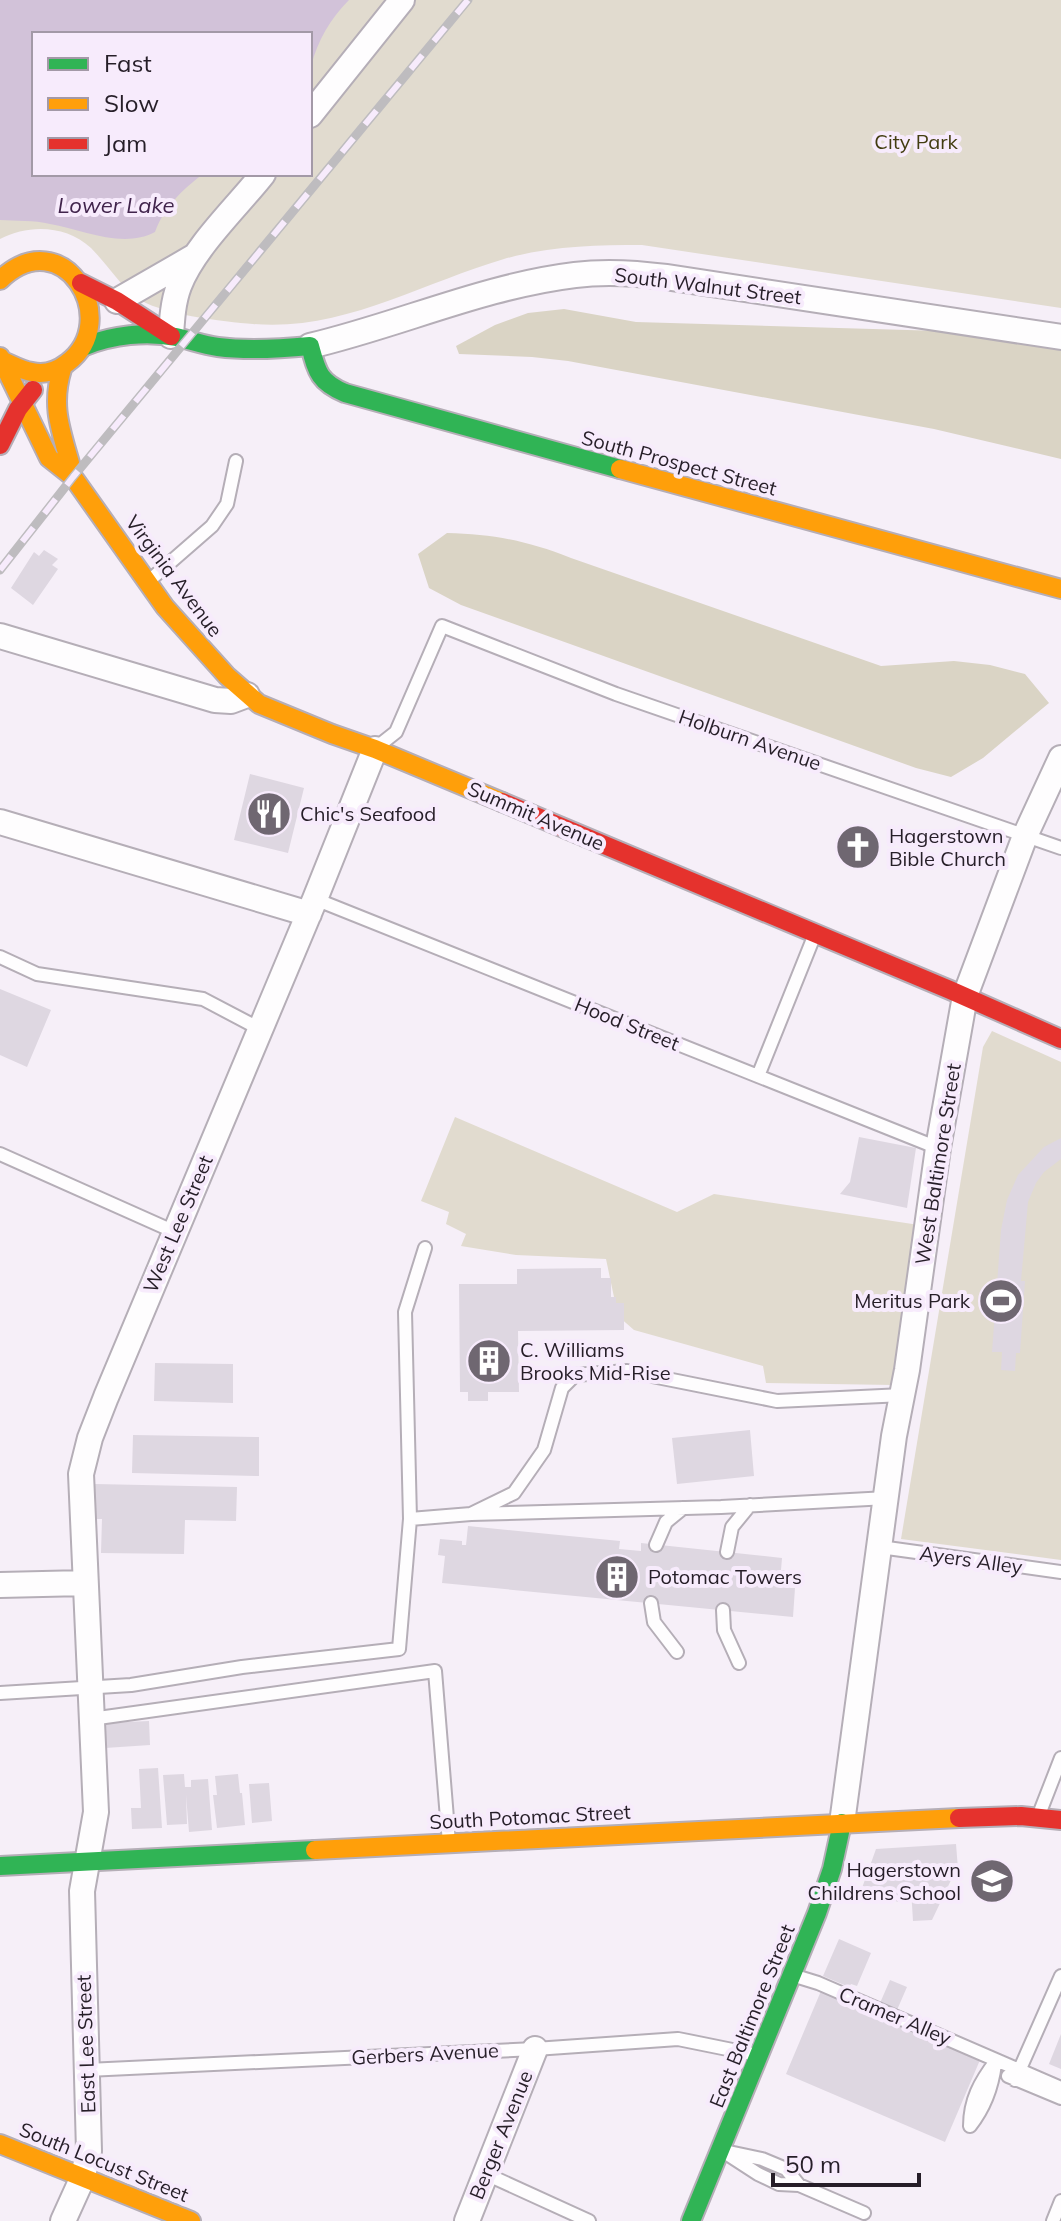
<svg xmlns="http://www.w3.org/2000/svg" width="1061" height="2221" font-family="Mulish,sans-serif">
  <rect width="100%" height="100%" fill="#f6eff8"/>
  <!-- green -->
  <path fill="#e1dbcf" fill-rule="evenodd" d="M0,0H1061V308L642,245C595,245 550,246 504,259C422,283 341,332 253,324C225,322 157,314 136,297C119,284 106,263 91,248C66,225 29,224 0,239ZM34,34H310V174H34Z
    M992,1031L1061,1062V1560L901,1539L983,1047Z
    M455,1117L677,1212L714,1194L919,1225L893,1385L766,1383L763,1366L634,1330L618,1316L606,1259L516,1255L461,1246L466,1234L446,1224L449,1212L421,1201Z"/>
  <!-- forest -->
  <path fill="#dad4c5" d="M564,309L636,322L1046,334L1061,340V459L934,429L568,361L532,357L459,354L456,346L495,325L528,313Z
    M447,533C493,534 528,541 571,558L881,666L954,661L990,665L1025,674L1049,703L983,758L951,777L916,768L461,605L429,588L418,554Z"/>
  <!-- water -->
  <path fill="#d2c2d9" d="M0,0H349C330,19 318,40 311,66L310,34H34V174H203C182,190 164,207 155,232C123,249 83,230 50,224C34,220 16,221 0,220Z"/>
  <!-- building -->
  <path fill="#ded7e1" d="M44,550L58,559L52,565L58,569L33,605L11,588L34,552L39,556Z
    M250,774L304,788L288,853L234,840Z
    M0,989L51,1010L27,1067L0,1055Z
    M859,1137L916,1148L907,1208L840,1194L850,1182Z
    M1061,1138V1159L1044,1172L1036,1183L1028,1202L1021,1281H1025L1020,1353H1016L1015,1371L1001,1370L1002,1352H992L1001,1230L1007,1200L1018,1175L1044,1147Z
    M601,1268V1278H611V1297H616V1303H624V1330L518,1331L519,1392H488V1401H468V1392H460L459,1284H517V1269Z
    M155,1363L233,1364V1403L154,1401Z
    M750,1430L754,1476L677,1484L672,1438Z
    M133,1435L259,1437V1476L132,1473Z
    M95,1484L237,1487L236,1521L185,1520L184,1554L101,1553L102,1519H95Z
    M468,1526L620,1541L619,1549L641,1551V1543L782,1558L781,1570L792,1571L790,1588H795L793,1617L442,1583L445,1556L438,1555L440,1539L462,1541V1545H466Z
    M149,1721L150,1745L105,1748L104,1723Z
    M158,1768L162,1828L132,1829L131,1808H141L139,1769Z
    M184,1774L185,1787H191V1780L208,1779L212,1830L189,1832L186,1795L187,1824L167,1825L163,1775Z
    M238,1774L240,1793H242L245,1825L217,1828L213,1795H217L215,1776Z
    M269,1783L272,1821L252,1823L249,1784Z
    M956,1844L958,1869H951L952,1878L932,1920L913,1921L911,1889L903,1890L898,1902L862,1888L876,1849Z
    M839,1939L871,1953L857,1986L851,1984L849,1987L823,1976Z
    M890,1980L907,1987L897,2010L880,2003Z
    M821,1991L980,2060L945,2142L786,2074Z
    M1061,2034V2069L1049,2064Z"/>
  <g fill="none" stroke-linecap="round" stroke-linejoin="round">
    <!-- lane casing -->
    <g stroke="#b5aeb7" stroke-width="16">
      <path id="lane" d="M150,580L212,526L227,504L236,461
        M377,747L396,732L442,626L616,694L1061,848
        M315,899L938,1148
        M0,957L37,974L203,999L260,1029
        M758,1076L815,934
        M0,1154L175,1232
        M471,1514L514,1493L544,1450L562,1388L575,1375L627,1371L777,1401L903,1395
        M410,1519L471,1514L721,1507L887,1498
        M656,1545L666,1522L683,1508
        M880,1547L1061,1572
        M727,1552L732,1527L750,1505
        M651,1603L654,1622L677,1652
        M723,1610L724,1630L739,1663
        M0,1693L131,1685L242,1667L399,1649L410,1519L405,1312L425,1248
        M91,1719L435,1671L449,1843
        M1038,1817L1061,1758
        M792,1975L818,1983L1061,2088
        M87,2070L535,2049L678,2039L757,2055
        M1008,2076L1061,2098
        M1015,2080L1061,1976
        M970,2126C970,2100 980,2082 996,2061
        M970,2126C985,2107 992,2088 995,2064
        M721,2150L758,2174L779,2184L799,2185L864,2213
        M729,2152L762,2159L786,2169L799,2185
        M486,2174L589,2221
        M1053,2221L1061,2201"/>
    </g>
    <!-- street casing -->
    <g stroke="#b5aeb7" stroke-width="28">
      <path id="street" d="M310,115L402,0
        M117,301L195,256
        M171,336C172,319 173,302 179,286C194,247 237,207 263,174
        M310,346C399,325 484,286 575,275C605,271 636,273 666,277L1061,337
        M0,636L215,700L231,701L247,695
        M0,822L309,914
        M0,1585L85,1583
        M842,1823L894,1436L907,1370L938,1148L965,996L1025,836L1061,758
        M63,2221L82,2179L89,2151L82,1891L96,1812L81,1474L90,1438L106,1397L315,899L375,749
        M467,2221L535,2049"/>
    </g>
    <!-- fast casing -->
    <g stroke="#b5aeb7" stroke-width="22">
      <path id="fast" d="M85,346C113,335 146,331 176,337C190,340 203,345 218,347C248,351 279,349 310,346C317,372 319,382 345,393L620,469
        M0,1866L315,1850
        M691,2221L817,1913L832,1869L842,1823"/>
    </g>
    <!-- slow casing -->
    <g stroke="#b5aeb7" stroke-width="22">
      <path id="slow" d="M0,280C63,219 124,321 67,363C58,370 45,375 32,372C23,371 12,365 3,361
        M0,357L49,458L73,477L165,607L227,676L259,704L332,734L375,749L502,802
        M62,369C51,405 60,428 70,463
        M620,469L1061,589
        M315,1850L959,1818
        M0,2144L191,2221"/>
    </g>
    <!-- jam casing -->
    <g stroke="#b5aeb7" stroke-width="22">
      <path id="jam" d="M81,283L117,301L171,336
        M0,445L18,409L33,390
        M502,802L950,990L1061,1039
        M959,1818L1021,1816L1061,1820"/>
    </g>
    <!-- lane -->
    <use href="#lane" stroke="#fefdfe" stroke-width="12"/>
    <!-- street -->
    <use href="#street" stroke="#fefdfe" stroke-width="24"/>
    <!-- fast -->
    <use href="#fast" stroke="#30b455" stroke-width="18"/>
    <!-- slow -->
    <use href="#slow" stroke="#ff9f0a" stroke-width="18"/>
    <!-- jam -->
    <use href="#jam" stroke="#e5322d" stroke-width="18"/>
    <!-- rail casing -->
    <g stroke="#bebcbf" stroke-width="9">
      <path id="rail" d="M0,570L73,477L468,0"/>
    </g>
    <!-- rail -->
    <use href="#rail" stroke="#f7ebfc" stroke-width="6" stroke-dasharray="18" stroke-linecap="butt"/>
  </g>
  <!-- icons -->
  <defs>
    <g id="restaurant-disc" transform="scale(2.3)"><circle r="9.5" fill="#6f6771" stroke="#f7ebfc"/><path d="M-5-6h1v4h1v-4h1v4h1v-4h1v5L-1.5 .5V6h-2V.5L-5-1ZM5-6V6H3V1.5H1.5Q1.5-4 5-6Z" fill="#fff"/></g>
    <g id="church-disc" transform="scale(2.3)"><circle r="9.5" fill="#6f6771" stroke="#f7ebfc"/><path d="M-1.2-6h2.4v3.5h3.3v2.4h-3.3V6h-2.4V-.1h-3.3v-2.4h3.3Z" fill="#fff"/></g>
    <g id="stadium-disc" transform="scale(2.3)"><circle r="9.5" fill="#6f6771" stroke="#f7ebfc"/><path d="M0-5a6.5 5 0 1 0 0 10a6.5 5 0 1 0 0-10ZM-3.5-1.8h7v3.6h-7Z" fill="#fff"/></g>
    <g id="building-disc" transform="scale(2.3)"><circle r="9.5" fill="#6f6771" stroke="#f7ebfc"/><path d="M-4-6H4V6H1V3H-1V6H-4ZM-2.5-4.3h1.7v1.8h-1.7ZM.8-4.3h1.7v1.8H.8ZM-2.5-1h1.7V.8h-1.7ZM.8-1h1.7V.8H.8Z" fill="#fff"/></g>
    <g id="school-disc" transform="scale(2.3)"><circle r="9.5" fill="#6f6771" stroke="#f7ebfc"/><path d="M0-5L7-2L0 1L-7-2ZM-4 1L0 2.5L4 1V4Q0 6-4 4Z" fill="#fff"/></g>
  </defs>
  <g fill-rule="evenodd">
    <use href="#restaurant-disc" x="269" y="814"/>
    <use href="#church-disc" x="858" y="847"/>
    <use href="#stadium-disc" x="1001" y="1301"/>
    <use href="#building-disc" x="489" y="1361"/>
    <use href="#building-disc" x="617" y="1577"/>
    <use href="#school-disc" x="992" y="1881"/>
  </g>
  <g text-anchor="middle" stroke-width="8" stroke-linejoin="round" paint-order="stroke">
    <!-- park labels -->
    <g font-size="20" fill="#423c11" stroke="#f7ebfc">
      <text x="916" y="149">City Park</text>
    </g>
    <!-- street labels -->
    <g font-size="20" fill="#261e28" stroke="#f7ebfc">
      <text transform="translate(708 286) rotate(7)" y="7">South Walnut Street</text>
      <text transform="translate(679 463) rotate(15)" y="7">South Prospect Street</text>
      <text transform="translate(174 576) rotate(53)" y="7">Virginia Avenue</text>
      <text transform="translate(750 740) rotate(19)" y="7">Holburn Avenue</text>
      <text transform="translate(536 816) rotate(23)" y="7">Summit Avenue</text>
      <text transform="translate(627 1024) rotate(22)" y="7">Hood Street</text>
      <text transform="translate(938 1164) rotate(-81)" y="7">West Baltimore Street</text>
      <text transform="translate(178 1224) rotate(-67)" y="7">West Lee Street</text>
      <text transform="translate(971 1560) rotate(8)" y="7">Ayers Alley</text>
      <text transform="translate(530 1817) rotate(-3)" y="7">South Potomac Street</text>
      <text transform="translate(752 2016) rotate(-68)" y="7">East Baltimore Street</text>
      <text transform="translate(895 2016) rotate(23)" y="7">Cramer Alley</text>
      <text transform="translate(86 2044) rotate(-92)" y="7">East Lee Street</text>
      <text transform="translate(425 2054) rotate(-3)" y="7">Gerbers Avenue</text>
      <text transform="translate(501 2135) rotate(-68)" y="7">Berger Avenue</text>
      <text transform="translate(104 2162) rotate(22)" y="7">South Locust Street</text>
    </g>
    <!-- poi labels -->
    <g font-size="20" fill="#261e28" stroke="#f7ebfc" text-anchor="start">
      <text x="300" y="821">Chic's Seafood</text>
      <text x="889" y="843">Hagerstown<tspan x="889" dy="23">Bible Church</tspan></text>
      <text x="970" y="1308" text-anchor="end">Meritus Park</text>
      <text x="520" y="1357">C. Williams<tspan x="520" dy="23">Brooks Mid‐Rise</tspan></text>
      <text x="648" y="1584">Potomac Towers</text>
      <text x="961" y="1877" text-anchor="end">Hagerstown<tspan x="961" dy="23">Childrens School</tspan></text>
    </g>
    <!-- water labels -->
    <g font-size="22" font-style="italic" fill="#41244c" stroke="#f7ebfc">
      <text x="116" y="213">Lower Lake</text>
    </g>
  </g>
  <!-- legend -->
  <rect x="32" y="32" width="280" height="144" fill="#f7ebfc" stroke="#a399a7" stroke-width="2"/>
  <rect x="48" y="58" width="40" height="12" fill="#30b455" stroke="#a399a7" stroke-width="2"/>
  <text x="104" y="72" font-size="24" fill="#261e28">Fast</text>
  <rect x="48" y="98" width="40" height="12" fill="#ff9f0a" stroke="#a399a7" stroke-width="2"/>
  <text x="104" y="112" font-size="24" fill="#261e28">Slow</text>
  <rect x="48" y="138" width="40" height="12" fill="#e5322d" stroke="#a399a7" stroke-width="2"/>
  <text x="104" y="152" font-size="24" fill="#261e28">Jam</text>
  <!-- scale -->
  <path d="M773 2173v12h146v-12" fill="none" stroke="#261e28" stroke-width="4"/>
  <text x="785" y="2173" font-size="24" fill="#261e28" stroke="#f7ebfc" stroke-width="6" paint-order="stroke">50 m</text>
</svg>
